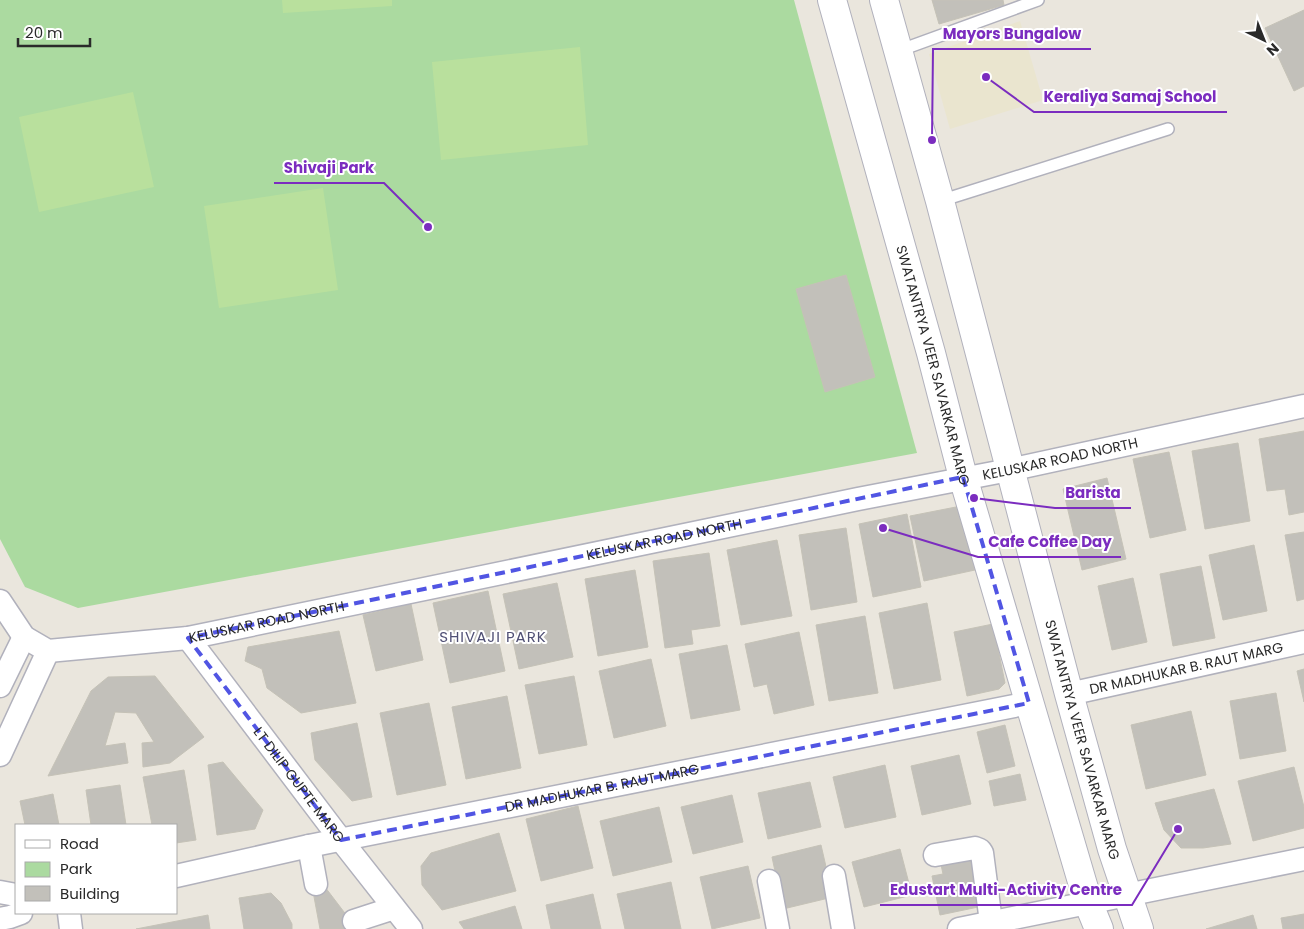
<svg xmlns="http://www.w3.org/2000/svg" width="1304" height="929" font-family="Poppins,sans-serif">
  <rect width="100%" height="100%" fill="#eae6dd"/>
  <!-- education -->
  <path fill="#eae5cf" d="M1020,21L1043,100L950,129L929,54Z"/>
  <!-- green -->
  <path fill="#abdaa0" d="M0,0H794L917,453L78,608L25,587L0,539Z"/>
  <!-- pitch -->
  <path fill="#b9e09d" d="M282,0H392V6L283,13Z
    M580,47L588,145L441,160L432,62Z
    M133,92L154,187L39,212L19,117Z
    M323,188L338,290L219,308L204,206Z"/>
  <!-- building -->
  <path fill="#c2c0ba" stroke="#c5c2b7" d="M932,0H1003L1004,5L939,24Z
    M1304,10V86L1294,91L1265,28Z
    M846,275L875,377L825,392L796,289Z
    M1304,431V512L1289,515L1285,489L1267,491L1259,439Z
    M1238,443L1250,521L1205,529L1192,451Z
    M1169,452L1186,530L1150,538L1133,459Z
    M1107,478L1126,559L1082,570L1063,489Z
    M961,506L975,570L924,581L910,516Z
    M907,514L921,587L873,597L859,524Z
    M846,528L857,602L811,610L799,535Z
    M1304,532V599L1297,601L1285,535Z
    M777,540L792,616L741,625L727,550Z
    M1254,545L1267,611L1223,620L1209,555Z
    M709,553L720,626L691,630L693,644L665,648L653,561Z
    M1201,566L1215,638L1173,646L1160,574Z
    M635,570L648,647L598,656L585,579Z
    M1133,578L1147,642L1112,650L1098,586Z
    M557,583L573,657L519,669L503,594Z
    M488,591L505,671L450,683L433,603Z
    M927,603L941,680L894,689L879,613Z
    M411,604L423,660L376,671L363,615Z
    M865,616L878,693L829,701L816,625Z
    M993,624L1005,683L999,689L967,696L954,632Z
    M339,631L356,703L301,713L267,688L262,669L245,661L248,647Z
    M799,632L814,705L774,714L767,684L754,687L745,644Z
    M727,645L740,710L691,719L679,654Z
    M651,659L666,726L614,738L599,671Z
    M1304,669V702L1297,671Z
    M155,676L204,737L170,763L143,767L142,743L154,742L136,713L115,712L105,746L125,743L128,763L48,776L91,691L108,677Z
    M574,676L587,745L539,754L525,685Z
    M1276,693L1286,751L1240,759L1230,701Z
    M507,696L521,768L466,779L452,707Z
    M429,703L446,785L397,795L380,713Z
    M1191,711L1206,775L1146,789L1131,725Z
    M357,723L372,797L352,801L315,760L311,733Z
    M1005,725L1015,766L987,773L977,732Z
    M959,755L971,804L922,815L911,766Z
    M223,762L263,810L255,829L217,835L208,765Z
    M885,765L896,817L845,828L833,777Z
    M1294,767L1304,807V828L1253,841L1238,781Z
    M184,770L196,840L176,843V825H152L143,777Z
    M1020,774L1026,800L994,806L989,781Z
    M810,782L821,827L768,839L758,793Z
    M120,785L126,825H91L86,790Z
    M1214,789L1231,844L1203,848H1181L1164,830L1155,803Z
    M53,794L59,825H25L20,801Z
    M732,795L743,842L693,854L681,807Z
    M578,806L593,868L541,881L526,819Z
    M659,807L672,862L613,876L600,821Z
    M499,833L516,891L442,910L422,885L421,866L431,853Z
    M821,845L833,897L783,909L772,857Z
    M900,849L912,895L864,907L852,862Z
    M976,853L983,906L940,915L932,876L943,874L940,860Z
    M748,866L760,918L712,929L700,877Z
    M671,882L681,929H625L617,894Z
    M312,886L325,887L357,929H320Z
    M271,893L281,903L292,924V929H244L239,898Z
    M593,894L601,929H551L546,905Z
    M515,906L522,929H464L459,922Z
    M1304,914V929H1283L1281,918Z
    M208,915L210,929H136Z
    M1253,915L1257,929H1206Z"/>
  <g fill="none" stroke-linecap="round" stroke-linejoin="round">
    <!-- lane casing -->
    <g stroke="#b1b1bc" stroke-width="14">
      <path id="lane" d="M898,51L1038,0
        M940,201L1168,129"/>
    </g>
    <!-- street casing -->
    <g stroke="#b1b1bc" stroke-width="25">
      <g id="street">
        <path id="s1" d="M0,601L24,637L48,651L188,638L858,499L1009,470L1304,406"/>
        <path id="s2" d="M188,638L341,840L411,929"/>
        <path d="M0,686L24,637"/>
        <path id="s3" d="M1069,694L1304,642"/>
        <path d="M0,755L48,651"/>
        <path d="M309,846L316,884"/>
        <path d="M935,855L975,848L980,850L982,853L991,922"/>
        <path id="s4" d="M176,876L309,846L1029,703"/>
        <path d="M834,876L843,929"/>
        <path d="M769,881L778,929"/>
        <path d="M0,892L16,895"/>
        <path d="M69,913L71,929"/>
        <path d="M0,919L10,917L21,913"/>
        <path d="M354,921L394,908"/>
        <path d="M959,929L1304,859"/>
      </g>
    </g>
    <!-- secondary casing -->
    <g stroke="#b1b1bc" stroke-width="30">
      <g id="secondary">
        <path id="s5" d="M832,0L931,353L963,477L1088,902L1099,929"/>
        <path id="s6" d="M884,0L940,201L1069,694L1112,849L1139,929"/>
      </g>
    </g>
    <!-- lane -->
    <use href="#lane" stroke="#fff" stroke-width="11"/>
    <!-- street -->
    <use href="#street" stroke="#fff" stroke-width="22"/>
    <!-- secondary -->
    <use href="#secondary" stroke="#fff" stroke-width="28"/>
  </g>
  <!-- marked area -->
  <path fill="none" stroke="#5155e3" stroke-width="4" stroke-dasharray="10 6" stroke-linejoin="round" d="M963,477L1029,703L341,840L188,638Z"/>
  <g text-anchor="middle" stroke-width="4" stroke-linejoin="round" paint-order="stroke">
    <!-- street labels -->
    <g font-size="14" fill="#2a2a2a" stroke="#fff">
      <text dy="5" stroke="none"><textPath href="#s5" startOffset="379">SWATANTRYA VEER SAVARKAR MARG</textPath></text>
      <text dy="5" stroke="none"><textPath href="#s1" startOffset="1102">KELUSKAR ROAD NORTH</textPath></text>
      <text dy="5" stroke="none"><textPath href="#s1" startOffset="698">KELUSKAR ROAD NORTH</textPath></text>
      <text dy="5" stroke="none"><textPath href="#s1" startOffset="292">KELUSKAR ROAD NORTH</textPath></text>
      <text dy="5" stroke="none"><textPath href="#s3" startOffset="120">DR MADHUKAR B. RAUT MARG</textPath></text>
      <text dy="5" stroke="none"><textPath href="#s6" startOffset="766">SWATANTRYA VEER SAVARKAR MARG</textPath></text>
      <text dy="5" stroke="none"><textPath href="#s2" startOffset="184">LT DILIP GUPTE MARG</textPath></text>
      <text dy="5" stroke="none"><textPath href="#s4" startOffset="435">DR MADHUKAR B. RAUT MARG</textPath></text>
    </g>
    <!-- neighbourhood labels -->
    <g font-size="15" letter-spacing="1" fill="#505075" stroke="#fff">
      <text x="493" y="642">SHIVAJI PARK</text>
    </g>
  </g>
  <!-- callouts -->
  <path fill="none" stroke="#7b2cbf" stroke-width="2" d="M932 140L933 49H1091M986 77L1034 112H1227M428 227L384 183H274M974 498L1055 508H1131M883 528L978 557H1121M1178 829L1132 905H880"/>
  <g fill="#7b2cbf" stroke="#fff" stroke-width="2">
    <circle cx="932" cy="140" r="5"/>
    <circle cx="986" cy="77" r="5"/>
    <circle cx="428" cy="227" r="5"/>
    <circle cx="974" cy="498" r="5"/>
    <circle cx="883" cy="528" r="5"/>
    <circle cx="1178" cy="829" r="5"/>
  </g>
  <g font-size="15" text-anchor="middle" font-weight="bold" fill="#7b2cbf" stroke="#fff" stroke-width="4" stroke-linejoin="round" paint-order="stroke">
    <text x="1012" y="39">Mayors Bungalow</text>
    <text x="1130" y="102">Keraliya Samaj School</text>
    <text x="329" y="173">Shivaji Park</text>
    <text x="1093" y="498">Barista</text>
    <text x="1050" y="547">Cafe Coffee Day</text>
    <text x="1006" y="895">Edustart Multi-Activity Centre</text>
  </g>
  <!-- legend -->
  <rect x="15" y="824" width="162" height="90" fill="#ffffff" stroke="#aaaaaa"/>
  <rect x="25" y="840" width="25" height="8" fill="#ffffff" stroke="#aaaaaa"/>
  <text x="60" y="849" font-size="15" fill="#2a2a2a">Road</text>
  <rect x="25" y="862" width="25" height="15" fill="#abdaa0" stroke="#aaaaaa"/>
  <text x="60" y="874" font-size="15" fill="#2a2a2a">Park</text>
  <rect x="25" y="886" width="25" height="15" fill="#c2c0ba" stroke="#aaaaaa"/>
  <text x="60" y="899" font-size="15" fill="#2a2a2a">Building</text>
  <!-- north arrow -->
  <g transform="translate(1264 40) rotate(137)" stroke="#ffffff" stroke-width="4" paint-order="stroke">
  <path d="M0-4L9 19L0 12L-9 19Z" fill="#2a2a2a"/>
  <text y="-8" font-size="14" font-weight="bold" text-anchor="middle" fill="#2a2a2a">N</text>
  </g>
  <!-- scale -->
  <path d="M18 38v8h72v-8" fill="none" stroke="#2a2a2a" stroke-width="2.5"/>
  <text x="25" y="38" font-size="15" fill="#2a2a2a" stroke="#ffffff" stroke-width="4" paint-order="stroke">20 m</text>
</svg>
